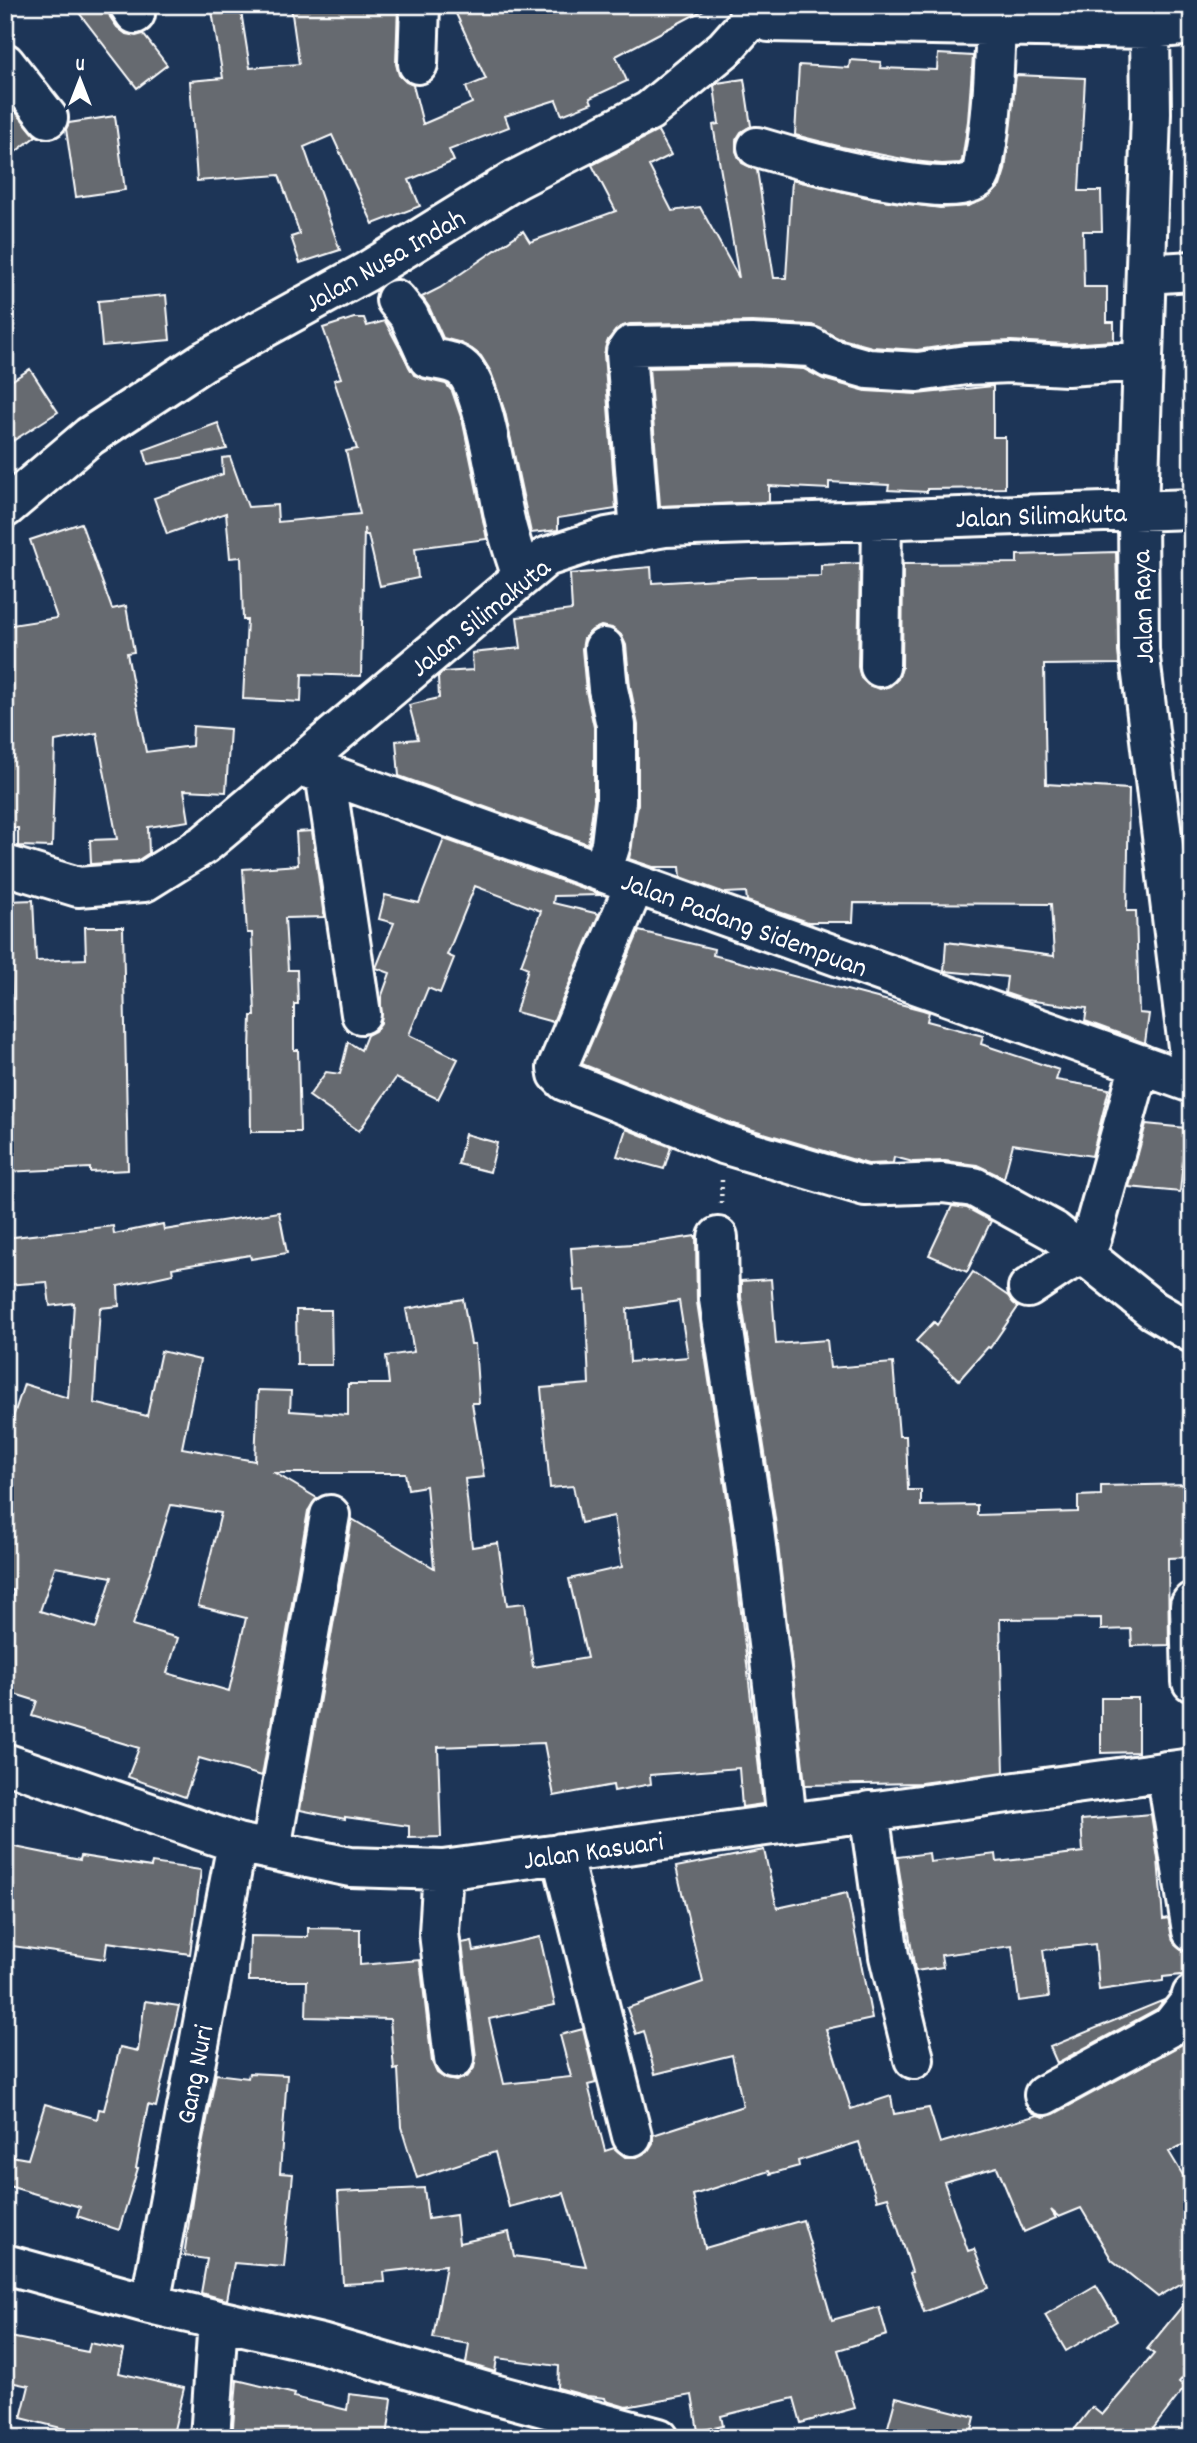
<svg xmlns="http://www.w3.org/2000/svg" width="1197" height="2443" font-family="Dekko,sans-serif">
  <rect width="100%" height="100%" fill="#1d3557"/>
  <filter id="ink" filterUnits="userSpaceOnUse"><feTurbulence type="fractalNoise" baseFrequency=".0143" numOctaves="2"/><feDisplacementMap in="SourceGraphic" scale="14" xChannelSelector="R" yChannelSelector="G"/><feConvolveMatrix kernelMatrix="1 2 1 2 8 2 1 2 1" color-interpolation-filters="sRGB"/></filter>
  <g filter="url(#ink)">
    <!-- building -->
    <path fill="#666a70" stroke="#fff" stroke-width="2" fill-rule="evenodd" d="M73,5H107L110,17L117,27L126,34L136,36L143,34L167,65L137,88Z
      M211,5H240L250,68L299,64L291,7L398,5L396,64L399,75L406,82L413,85L423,124L472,103L466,87L486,79L452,5H713L616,56L627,81L590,98L592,103L562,115L556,100L505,116L509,127L449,150L454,161L409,180L420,206L373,224L332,135L304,147L340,250L300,263L291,237L300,234L279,175L197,181L190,81L223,78Z
      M938,54L973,56L968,121L962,161L960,163L942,164L913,161L842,147L795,135L799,65L849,68L850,60L881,62L880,68L937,70Z
      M1016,75L1085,78L1079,191H1101L1102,231H1083L1084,287H1107V322H1114V341L1067,344L1011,341L965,343L917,350L872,347L838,338L812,325L752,322L630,324L620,327L608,340L604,354L616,509L558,518V530L531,533L505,412L491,372L481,356L472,349L458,342L443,338L429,307L422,297L440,288L523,231L530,242L616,211L592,165L658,131L671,155L649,166L672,211L700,207L739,278L713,125L719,124L714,86L717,83L744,79L751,126L741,132L736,140V151L742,163L757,170L774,278H786L792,180L870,198L940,208L969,206L992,194L1000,186L1005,170Z
      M5,99L36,136L5,160Z
      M115,116L125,190L76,197L66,129L69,123Z
      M166,295L170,340L102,346L98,301Z
      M354,318H364L367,326L385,321L414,375L424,379L446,384L452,391L463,423L487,539L415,548L418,578L380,586L368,535H365L364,528L361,676L302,674L301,702L243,699L247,620H243L241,557L230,558L226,513L167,534L154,498L223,474L222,458L230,457L248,507L277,505L278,522L360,514L346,451L357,449L334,380L341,378L323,328Z
      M752,366L804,369L823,379L866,391L917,394L993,386V437H1005V488L927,489V492L888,490L889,485L829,482V489L769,486V502L660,506L649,368Z
      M30,369L58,412L5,446V385Z
      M218,423L227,449L148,464L144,450Z
      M81,523L112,609L126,606L134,652L127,653L146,752L192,746L193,726L230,729L226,792L184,790L189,821L148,827L149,853L137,861L91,864L90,840L117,839L97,733L55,741L52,847L18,846V828H5V626L57,618L30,540Z
      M1116,552L1119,664L1044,665L1046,784L1129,789L1127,911H1136L1139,1013L1149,1014L1145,1043L1085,1021L1087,1008L1026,1000L1005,993L1007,977L944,971L946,942L1054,956L1051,904L854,903L853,922H808L747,901L746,892L725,893L681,877L680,867H653L629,859L638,804V725L630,686L626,645L621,635L612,628L601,626L592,630L584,638L582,649L586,691L594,727V800L588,844L399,776L396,741L418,739L409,705L439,698L438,677L443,672L473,670L472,653L521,648L517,617L572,610L570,574L651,567L652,583L752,577L821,576V565L860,563L858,667L861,678L868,685L880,689L890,686L898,679L902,668L903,564L1017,563V555Z
      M312,831L324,917L285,918L288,970H297L298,1004H294V1050H298L300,1132H251L250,1051L251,1016H255L252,933H247L243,869L298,865L296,832Z
      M444,839L602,895L554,896L553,903L599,914L553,1022L516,1012L528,968L521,965L541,911L475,886L447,955L454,958L440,993L428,988L409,1035L458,1059L438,1099L396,1078L359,1131L309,1096L326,1072L340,1074L348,1042L361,1050L367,1035L375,1031L381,1023V998L390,973L376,968L394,923L379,919L385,895L419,903Z
      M33,900L36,961L86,959L85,927H123L128,1170L90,1172V1168L5,1172V1004H12L8,901Z
      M639,931L714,949L713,955L923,1010L929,1012L927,1021L983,1036L981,1044L1059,1070L1056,1080L1109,1089L1092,1156L1013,1144L1004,1178L977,1165L945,1161L913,1162L894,1157L893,1163L868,1164L730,1123L582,1064Z
      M1146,1124L1186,1128L1180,1192L1129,1187Z
      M626,1129L671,1147L664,1169L617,1156Z
      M465,1134L497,1143L490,1172L458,1164Z
      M952,1206L967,1208L991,1221L967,1272L929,1255Z
      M279,1212L287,1253L251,1259L250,1255L172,1268L173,1274L118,1286L119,1306L100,1308L94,1403L147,1416L161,1351L200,1360L182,1448L255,1461L258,1390L291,1391L290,1411L348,1415V1384H389L386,1356L414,1352L406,1309L463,1299L471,1344H475L479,1403H472L484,1477L465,1479L472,1547L498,1543L507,1605L525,1603L533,1667L587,1658L569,1579L622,1567L614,1516L581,1523L573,1486L550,1488L541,1388L589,1384L585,1290L574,1291L571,1248L649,1243L696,1236L697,1302L731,1524L763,1804L742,1807L739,1768L650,1775L651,1784L614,1791L613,1785L554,1796L544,1743L438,1747L441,1837L409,1838V1826L345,1817V1819L300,1810L352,1519L434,1568L426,1486L408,1489L405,1473H275L317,1498L308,1511L262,1776L199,1758L185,1797L128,1777L139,1748L32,1716L37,1701L5,1691V1619L14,1591L5,1588V1442L24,1384L68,1398L74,1303L50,1306L47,1282L5,1285V1238L113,1226L114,1234L163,1224L164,1230ZM679,1301L688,1357L630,1362L627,1309ZM171,1505L221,1513L198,1606L246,1618L229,1691L167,1673L178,1638L133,1625ZM55,1567L112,1577L96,1628L40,1611Z
      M973,1272L1008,1296L1018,1307L990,1348L988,1347L959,1380L916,1341L934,1322L937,1325Z
      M771,1279L776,1344L827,1340L830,1368L893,1363L899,1436H906L908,1490H921V1506L977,1505V1515L1078,1512V1496L1101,1495V1486L1190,1484L1192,1557L1168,1558L1169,1645L1132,1646L1131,1629L1101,1630V1618L1000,1619L1004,1772L921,1783L805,1785L775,1518L741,1297V1281Z
      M296,1310H331L332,1365H297Z
      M1101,1698H1138V1752L1101,1753Z
      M1151,1814L1158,1859L1163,1919L1168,1918L1175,1944L1184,1951L1189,1952L1191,1974L1163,1977V1981L1099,1990L1095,1944L1043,1950L1049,1997L1019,2001L1012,1946L941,1955L943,1967L915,1971L897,1857L929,1853L930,1862L996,1854L997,1862L1083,1852L1081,1820Z
      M5,1845L80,1860L81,1856L151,1867L152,1863L201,1870L190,1954L107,1942L105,1959L5,1945Z
      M764,1850L777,1908L847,1893L872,2019L826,2029L851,2109L891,2096L894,2114L929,2108L940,2143L1038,2115L1044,2117L1054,2114L1181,2045L1192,2035V2140L1169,2152L1192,2190V2277L1158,2297L1112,2260L1081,2208L1059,2217L1051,2210L1056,2218L1024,2232L997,2167L944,2182L968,2251L974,2249L989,2288L924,2312L910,2273L912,2272L888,2197L877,2200L859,2142L798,2161L799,2166L770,2174L769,2171L693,2195L705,2248L803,2220L832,2320L879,2307L887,2335L838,2350L855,2408L801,2423L794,2398L721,2416L723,2426L698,2431L692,2395L626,2407L606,2401L605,2398L587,2396L558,2388L559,2366L497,2358L495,2372L466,2363L469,2344L433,2338L446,2265L384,2272L385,2282L343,2284L338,2192L424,2188L428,2219L456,2215L459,2243L509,2232L514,2256L586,2266L564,2193L509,2207L495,2152L417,2178L401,2127L398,2069L394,2070L390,2019L306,2017L307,1981H249L250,1936L308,1937V1928L360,1929V1965L420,1960L432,2062L437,2073L446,2079L456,2081L468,2076L474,2068L476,2057L462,1943L472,1941L474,1951L540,1937L555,2005L489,2019L504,2084L571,2077L560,2035L583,2029L596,2083L588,2085L605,2151L614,2148L625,2157H637L648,2151L653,2143V2135L743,2106L732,2055L655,2074L644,2031L636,2034L627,2008L703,1982L676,1867Z
      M1164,2000L1157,2009L1057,2063L1050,2047Z
      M145,2001L179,2006L156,2107L148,2105L136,2168H138L119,2230L77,2216L80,2207L5,2185V2155L28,2159L45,2104L97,2119L99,2109L104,2110L120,2047L138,2051Z
      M249,2073L287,2075L280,2173L293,2174L284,2267L234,2263L227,2300L201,2293L207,2259L184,2256L195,2181L216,2074L248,2078Z
      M1096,2285L1117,2321L1066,2351L1045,2315Z
      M1192,2294V2367L1179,2382L1185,2387L1146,2438H1068L1092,2407L1102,2415L1123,2391L1154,2354L1147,2349Z
      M5,2336L88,2352L90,2343L124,2350L119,2373L184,2388L172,2438H127L104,2432L103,2438H67L69,2430L21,2418L29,2386L5,2381Z
      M237,2380L295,2394L294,2397L347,2410L349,2394L392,2399L387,2438H232Z
      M896,2397L975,2417L970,2438H885Z"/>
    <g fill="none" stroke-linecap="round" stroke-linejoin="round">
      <!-- minor casing -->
      <g stroke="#fff" stroke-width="44">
        <path id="minor" d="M129,5L135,14
          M1152,5L1150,29L1151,113L1138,511L1139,650L1192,1079
          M769,22L1150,29L1192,25
          M5,63L48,118
          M418,64L420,5
          M757,147C790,157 962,207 980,176C983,171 984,161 985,155C993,113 994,69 996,26
          M1146,274L1192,271
          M396,300L409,316L428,358C441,361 453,360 463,369C485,390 497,487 505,520C509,539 516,558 522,577
          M5,508L90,436L204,361L366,272L515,180L649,111L724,49L748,22L749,5
          M640,532L626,352L630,346L752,344L811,347L829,358L868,369L918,372L966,365L1010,363L1067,366L1143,361
          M880,667L882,520
          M297,766L325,773L1192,1083
          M325,773L361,1014
          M5,865L78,887L144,882L205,844L546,557L607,537L665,527L1192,509
          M602,872L611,844L616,801V725L608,689L604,648
          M635,884L557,1068L558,1074L565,1081L723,1144L865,1186L942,1183L974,1187L1054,1231L1153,1310L1192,1333
          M718,1237L719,1299L753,1521L773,1685L787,1823
          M1028,1288L1064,1264L1084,1255L1091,1240L1140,1064
          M1192,1602L1190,1605L1192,1682
          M5,1763L237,1843L350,1867L443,1870L1192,1768
          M1166,1771L1192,1931
          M869,1811L889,1956L914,2059
          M271,1849L330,1515
          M561,1853L632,2136
          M443,1870L439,1933L454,2059
          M1044,2095L1171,2026L1190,2002L1192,1995
          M5,2264L150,2304L321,2344L490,2393L659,2438
          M150,2304L237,1843
          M210,2438L218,2320"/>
      </g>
      <!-- path -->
      <path stroke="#fff" stroke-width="4.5" stroke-dasharray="2 5" stroke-linecap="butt" d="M721,1203L722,1180"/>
      <!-- minor -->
      <use href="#minor" stroke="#1d3557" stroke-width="38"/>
    </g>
  </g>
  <g text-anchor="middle" stroke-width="5" stroke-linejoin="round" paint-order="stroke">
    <!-- street labels -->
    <g font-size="28" fill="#fff" stroke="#1d3557">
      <text transform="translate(384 259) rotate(-30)" y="10">Jalan Nusa Indah</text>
      <text transform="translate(1041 514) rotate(-2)" y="10">Jalan Silimakuta</text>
      <text transform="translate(1141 607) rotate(-92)" y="10">Jalan Raya</text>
      <text transform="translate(479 616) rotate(-39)" y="10">Jalan Silimakuta</text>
      <text transform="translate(745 923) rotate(20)" y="10">Jalan Padang Sidempuan</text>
      <text transform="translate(593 1849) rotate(-8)" y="10">Jalan Kasuari</text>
      <text transform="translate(193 2074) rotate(-79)" y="10">Gang Nuri</text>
    </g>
  </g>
  <!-- margin -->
  <rect width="1197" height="2443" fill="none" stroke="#1d3557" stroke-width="28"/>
  <rect x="14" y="14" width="1169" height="2415" fill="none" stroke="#fff" stroke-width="2.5" filter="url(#ink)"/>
  <!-- north arrow -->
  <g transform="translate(80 80)" stroke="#1d3557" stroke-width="5" paint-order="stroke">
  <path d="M0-5L12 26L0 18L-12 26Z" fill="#ffffff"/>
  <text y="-10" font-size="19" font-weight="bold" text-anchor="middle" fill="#ffffff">U</text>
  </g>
</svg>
